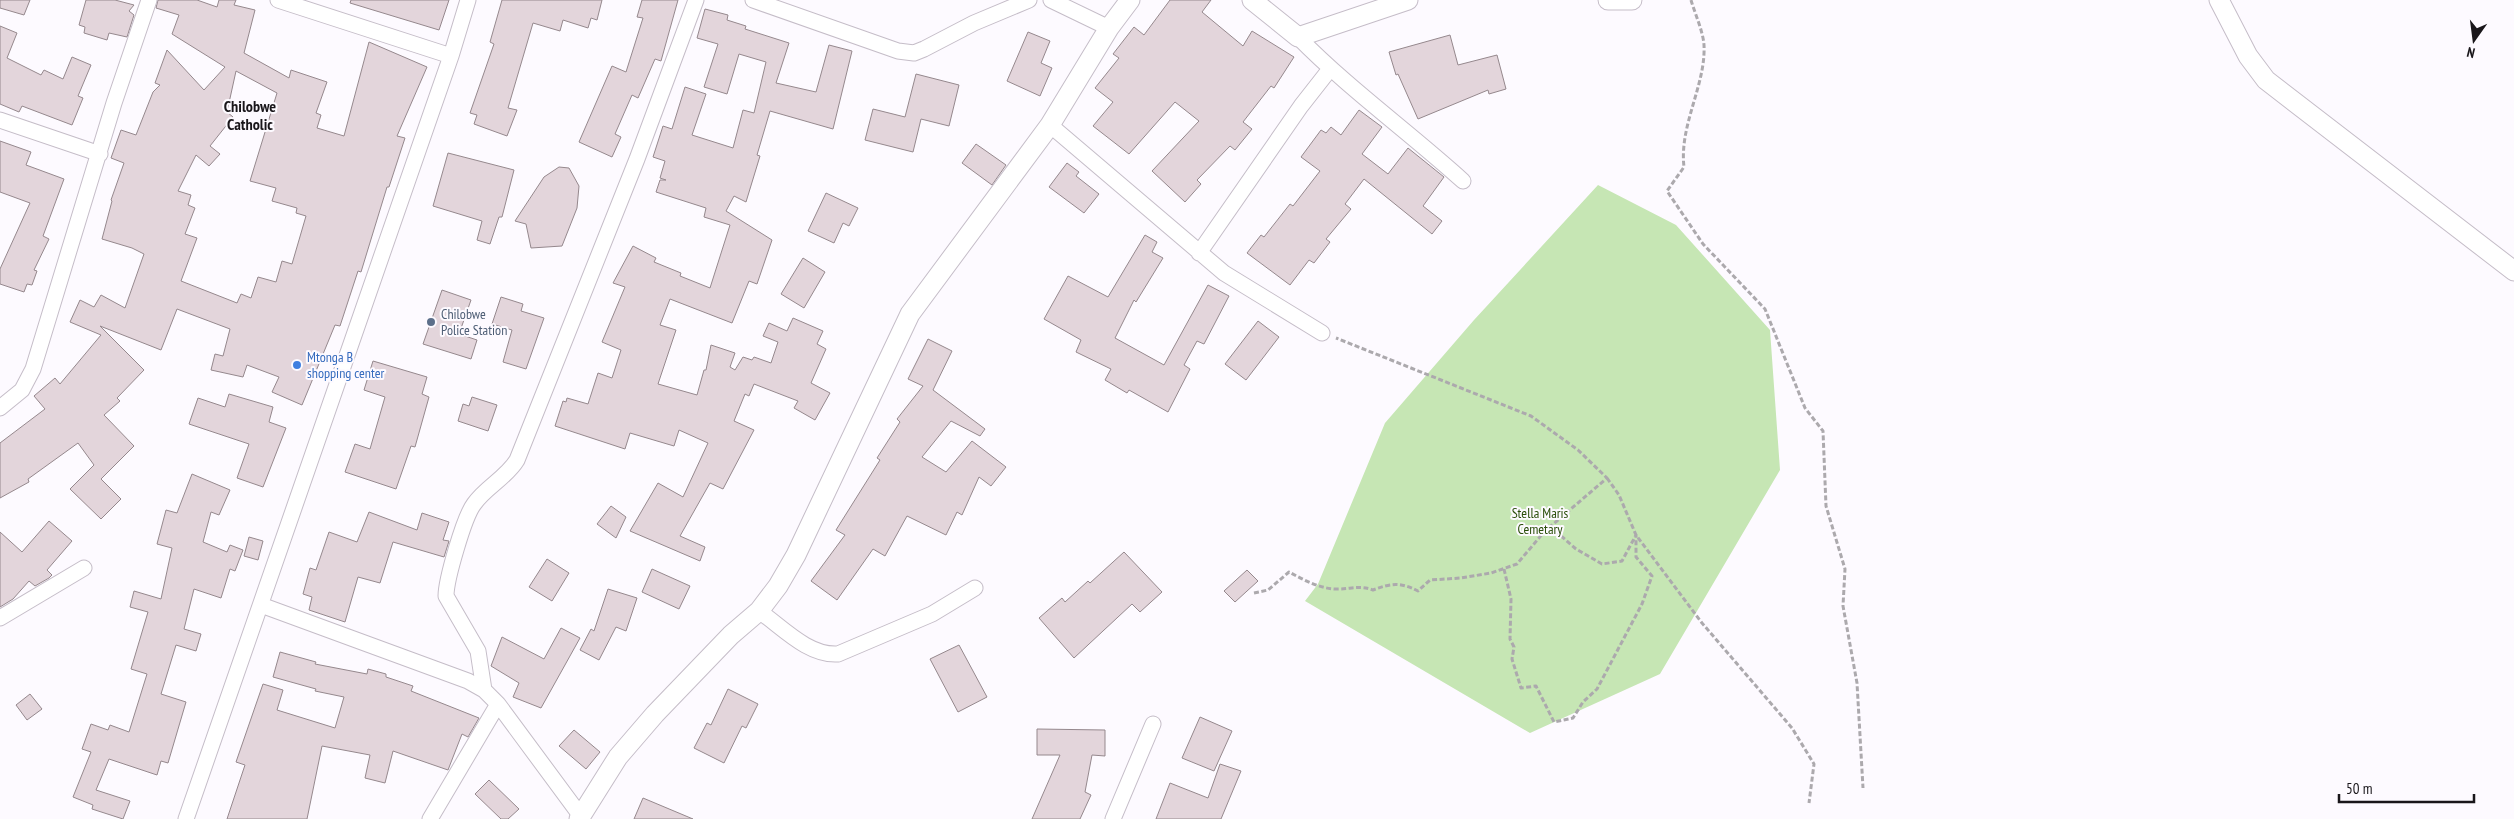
<svg xmlns="http://www.w3.org/2000/svg" width="2514" height="819" font-family="'PT Sans Narrow',sans-serif">
  <rect width="100%" height="100%" fill="#fdfaff"/>
  <!-- green -->
  <path fill="#c6e6b4" d="M1598,185L1676,225L1770,330L1780,470L1660,674L1530,733L1305,601L1318,584L1385,423L1474,320Z"/>
  <!-- building -->
  <path fill="#e3d5db" stroke="#95888d" fill-rule="evenodd" d="M0,0H30L24,15L0,8Z
    M86,0H115L134,5L129,11L134,15L127,37L109,33L107,40L84,33L85,27L79,25Z
    M158,0H197L217,7L219,0H236L234,5L255,10L244,53L289,78L291,70L327,82L316,113L321,115L317,128L344,136L369,42L427,67L397,136L405,138L389,187H387L361,272L358,271L340,326L335,325L302,405L272,392L279,377L247,365L243,377L211,370L215,354L223,356L230,329L177,309L161,350L100,326L144,370L117,398L120,401L104,415L134,446L101,479L121,499L101,519L70,489L94,465L78,443L28,479L29,482L0,498V443L45,409L34,396L55,378L60,384L101,335L70,322L80,300L94,307L101,295L125,308L144,254L132,248L102,239L112,201L111,200L124,163L111,158L121,130L136,135L153,92L160,85L155,83L167,50L204,90L225,67L172,34L179,15L156,8ZM236,71L277,93L250,181L276,188L272,201L297,208L296,213L306,216L292,264L282,261L276,282L258,277L251,298L241,294L237,303L181,281L197,238L185,234L195,208L188,205L191,195L178,191L196,155L209,166L220,154L210,146L233,117L227,112Z
    M351,0H449L439,30L350,3Z
    M502,0H602L597,20L591,18L588,28L563,20L560,31L533,23L508,108L517,110L507,136L474,124L477,115L470,113L494,44L490,42Z
    M642,0H678L661,61L655,59L638,98L632,95L615,134L621,137L612,157L579,142L612,66L626,72L643,18L637,17Z
    M1170,0H1211L1202,12L1243,46L1252,31L1294,57L1274,88L1271,86L1243,122L1252,129L1235,150L1230,146L1197,180L1201,184L1185,202L1152,171L1199,121L1175,102L1129,154L1093,126L1113,102L1095,88L1119,58L1113,54L1134,27L1144,35Z
    M705,9L728,15L727,20L746,26L745,29L789,43L776,83L816,92L829,45L852,51L833,129L770,111L757,155L760,156L746,202L734,196L726,211L772,240L757,284L749,281L732,323L670,299L660,325L676,330L658,384L697,395L704,370H706L711,345L735,353L730,367L735,370L743,357L752,360L754,357L771,363L778,342L763,336L769,323L787,331L793,318L823,331L817,344L826,349L811,383L830,393L815,420L794,408L798,401L754,384L749,396L745,394L734,421L754,430L723,489L710,483L680,536L705,547L700,561L630,531L658,483L683,497L708,443L679,430L674,446L630,433L625,449L555,426L563,401L566,402L567,398L588,404L598,373L612,378L621,350L602,342L625,287L613,283L633,246L656,258L654,262L681,273L680,276L710,288L730,225L704,217L706,208L656,192L660,180H666L660,178L665,161L653,157L663,126L672,129L685,87L706,94L692,135L733,148L743,110L754,113L766,62L739,54L727,94L704,87L718,44L697,38Z
    M0,26L17,33L7,58L41,75L44,70L63,79L72,57L91,65L78,96L83,98L72,125L22,106L19,112L0,104Z
    M1028,32L1050,41L1041,63L1052,68L1040,96L1007,81Z
    M1450,35L1458,65L1497,55L1506,89L1489,94L1488,90L1418,119L1398,74L1396,75L1389,52Z
    M916,74L959,85L949,126L921,119L913,152L865,140L873,109L905,117Z
    M1359,110L1382,127L1362,154L1388,174L1408,148L1444,177L1423,206L1442,221L1432,234L1364,179L1345,204L1351,209L1326,239L1330,242L1314,263L1309,260L1290,285L1247,253L1261,235L1264,237L1290,204L1293,206L1320,171L1301,157L1321,130L1326,133L1331,127L1341,135Z
    M0,141L31,152L26,165L64,179L43,236L49,239L34,270L37,271L32,285L27,284L24,292L0,284V269L30,203L0,192Z
    M976,144L1006,165L992,185L962,163Z
    M448,153L514,170L502,217H499L490,244L477,240L482,221L433,206Z
    M1067,163L1079,172L1076,176L1099,194L1084,213L1049,187Z
    M559,167L569,168L579,186L577,208L562,246L531,248L526,224L515,221L544,177Z
    M826,193L858,208L849,226L843,223L834,243L808,231Z
    M1145,235L1157,242L1152,252L1163,258L1136,302L1134,300L1115,338L1164,365L1208,285L1229,296L1204,344L1197,341L1184,365L1190,369L1168,412L1129,390L1127,393L1105,380L1111,369L1076,352L1081,340L1044,319L1068,276L1108,297Z
    M803,258L825,272L804,308L781,294Z
    M442,290L471,300L459,334L477,340L471,359L423,344Z
    M501,297L523,304L521,311L544,318L526,369L503,362L512,330L492,324Z
    M1258,321L1279,337L1246,380L1225,364Z
    M928,339L952,351L933,390L985,429L980,436L951,421L922,457L946,472L972,441L1006,467L991,486L979,477L962,515L957,512L946,535L907,516L885,556L873,549L837,600L811,581L845,535L836,530L880,460L877,458L900,422L897,419L923,386L908,379Z
    M373,361L427,377L422,394L429,397L415,447L411,446L396,489L345,472L355,444L370,449L385,397L364,390Z
    M229,394L273,407L269,422L286,428L263,487L237,478L249,444L189,424L198,398L225,407Z
    M472,397L497,405L488,431L458,421L463,404L469,406Z
    M192,474L230,490L219,515L211,512L203,542L227,552L230,545L243,550L235,571L230,569L221,598L194,589L184,629L201,634L196,651L176,645L161,694L186,702L168,763L161,761L157,775L109,759L96,790L130,801L123,819L92,809L93,805L73,797L91,752L82,749L91,724L108,730L110,725L129,732L147,674L131,669L148,612L130,607L134,591L161,599L172,548L157,544L166,510L177,513Z
    M611,506L626,517L616,538L597,524Z
    M369,512L417,530L422,513L449,522L443,540L449,541L444,557L393,542L380,583L358,577L345,622L309,610L312,597L303,594L310,568L316,570L329,532L357,542Z
    M49,521L72,541L47,570L52,575L49,578L35,586L29,581L13,599L0,607V532L22,552Z
    M249,537L263,541L258,560L244,556Z
    M1124,552L1162,592L1140,612L1132,604L1074,658L1039,618L1062,598L1065,602L1088,581L1090,583Z
    M547,559L569,573L552,601L529,587Z
    M652,569L690,586L679,609L642,592Z
    M1247,570L1258,581L1235,602L1224,591Z
    M608,589L637,598L626,631L616,627L599,660L580,650L591,629L594,631Z
    M561,628L580,638L541,708L513,697L519,683L491,666L502,637L544,659Z
    M959,645L987,697L958,712L930,659Z
    M280,652L316,662L315,664L367,674L368,669L386,674V677L413,686L411,691L479,718L468,737L462,734L448,770L393,751L385,783L365,778L370,755L322,746L307,819H227L245,765L236,762L263,684L283,690L277,710L335,728L344,697L315,691L316,689L273,677Z
    M728,689L758,704L746,728L742,726L724,763L694,748L707,723L711,725Z
    M30,694L42,709L27,720L16,705Z
    M1200,717L1232,731L1214,771L1182,758Z
    M1037,729L1105,730V756L1092,755L1085,792L1091,795L1080,819H1032L1060,755H1037Z
    M574,730L600,752L586,769L559,746Z
    M1220,764L1241,771L1221,819H1156L1170,783L1208,798Z
    M489,780L519,809L508,819H501L475,794Z
    M643,798L693,819H634Z"/>
  <g fill="none" stroke-linecap="round" stroke-linejoin="round">
    <!-- minor casing -->
    <g stroke="#c5bdc8" stroke-width="17">
      <path id="minor" d="M278,0L451,56
        M753,0L898,51L914,53L924,49L974,23L1029,0
        M1051,0L1109,28
        M1298,37C1349,89 1409,132 1463,181
        M0,120L100,154
        M1050,125L1224,273L1322,333
        M1199,253L1301,106L1330,69
        M0,408L22,390L33,369L114,103L149,0
        M261,605L468,681L484,690L498,704L580,815
        M759,611C782,627 808,656 838,654L932,614L975,588
        M0,618L84,568
        M484,690L478,651L446,596C446,580 464,517 474,504C486,487 506,478 517,460L637,159L696,0
        M186,819L451,56L468,0
        M430,819L498,704
        M1113,819L1153,724"/>
    </g>
    <!-- tertiary casing -->
    <g stroke="#c5bdc8" stroke-width="21">
      <path id="tertiary" d="M1252,0L1298,37L1408,0
        M1608,0H1632
        M2219,0L2248,56L2266,80L2514,271
        M579,819L618,757L655,714L731,635L759,611L778,586L796,555L910,314L1050,125L1109,28L1130,0"/>
    </g>
    <!-- path -->
    <path stroke="#aca9ad" stroke-width="3" stroke-dasharray="5 2.5" stroke-linecap="butt" d="M1691,0C1695,14 1703,31 1704,45C1706,85 1679,125 1684,167L1667,191L1703,244L1765,309L1805,408L1823,431L1826,506L1845,569L1843,606L1857,683L1863,788
      M1607,478L1619,495L1636,535L1702,623L1792,728L1814,764L1809,803
      M1504,569L1511,599L1510,639L1514,647L1512,659L1521,688L1536,686L1554,722L1573,718L1583,702L1597,689L1642,604L1652,576L1636,557V535L1622,561L1602,564L1576,549L1551,527
      M1254,593L1268,590L1289,572C1304,580 1320,589 1337,589C1351,589 1360,585 1373,590C1392,583 1400,582 1418,591L1430,580L1461,578L1491,573L1517,564L1544,532L1607,478L1578,450L1531,416L1336,338"/>
    <!-- minor -->
    <use href="#minor" stroke="#fff" stroke-width="15"/>
    <!-- tertiary -->
    <use href="#tertiary" stroke="#fff" stroke-width="19"/>
  </g>
  <!-- markers -->
  <circle fill="#5c6f8a" stroke="#fdfaff" stroke-width="2" cx="431" cy="322" r="5"/>
  <circle fill="#3f7fe0" stroke="#fdfaff" stroke-width="2" cx="297" cy="365" r="5"/>
  <g text-anchor="middle" stroke-width="4" stroke-linejoin="round" paint-order="stroke">
    <!-- service labels -->
    <g font-size="14" fill="#4e5e75" stroke="#fdfaff" text-anchor="start">
      <text x="441" y="319">Chilobwe<tspan x="441" dy="16">Police Station</tspan></text>
    </g>
    <!-- shop labels -->
    <g font-size="14" fill="#366cbe" stroke="#fdfaff" text-anchor="start">
      <text x="307" y="362">Mtonga B<tspan x="307" dy="16">shopping center</tspan></text>
    </g>
    <!-- park labels -->
    <g font-size="14" fill="#2a4e0a" stroke="#fdfaff">
      <text x="1540" y="518">Stella Maris<tspan x="1540" dy="16">Cemetary</tspan></text>
    </g>
    <!-- quarter labels -->
    <g font-size="16" font-weight="bold" fill="#19161a" stroke="#fdfaff">
      <text x="250" y="112">Chilobwe<tspan x="250" dy="18">Catholic</tspan></text>
    </g>
  </g>
  <!-- north arrow -->
  <g transform="translate(2474 40) rotate(194)" stroke="#fdfaff" stroke-width="4" paint-order="stroke">
  <path d="M0-4L9 19L0 12L-9 19Z" fill="#19161a"/>
  <text y="-8" font-size="14" font-weight="bold" text-anchor="middle" fill="#19161a">N</text>
  </g>
  <!-- scale -->
  <path d="M2339 794v8h135v-8" fill="none" stroke="#19161a" stroke-width="2.5"/>
  <text x="2346" y="794" font-size="15" fill="#19161a" stroke="#fdfaff" stroke-width="4" paint-order="stroke">50 m</text>
</svg>
